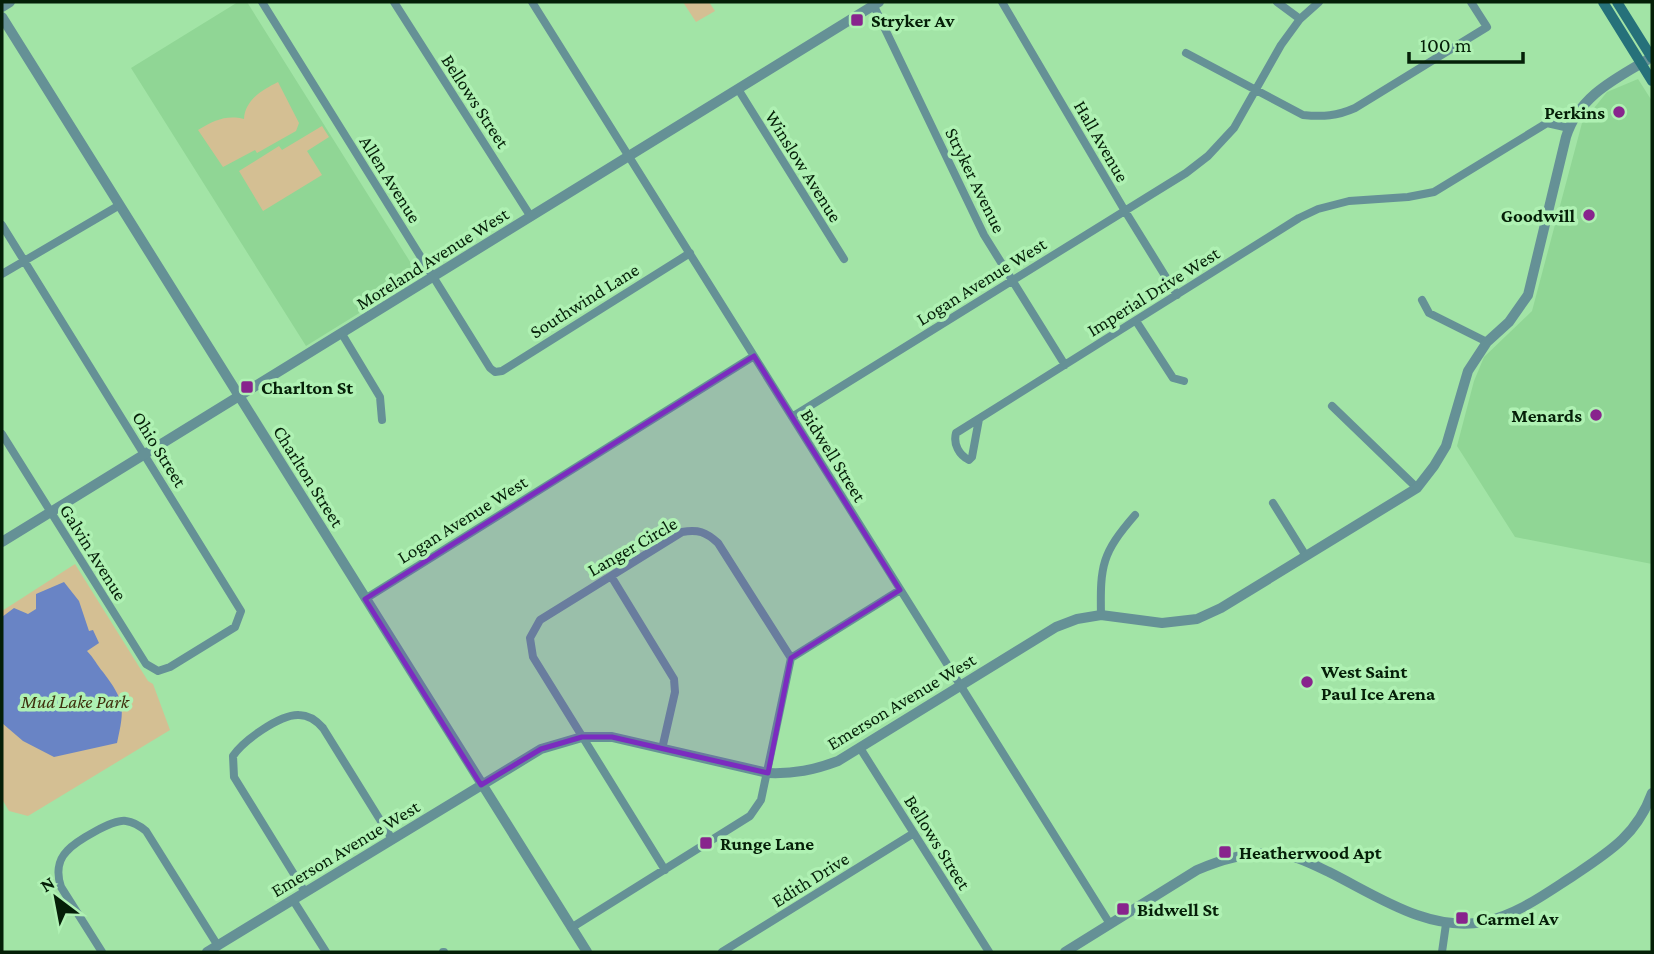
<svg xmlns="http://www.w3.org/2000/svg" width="1654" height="954" font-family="'Crimson Pro',serif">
  <rect width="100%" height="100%" fill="#a2e4a6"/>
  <!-- built -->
  <path fill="#90d695" d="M238,2H247L419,276L306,346L131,68Z
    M1638,79L1652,101V564L1515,537L1457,446L1474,381L1484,357L1532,311L1582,123L1607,92Z"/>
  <!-- green -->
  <path fill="#d4bf93" d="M683,2H709L715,11L696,22Z
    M278,82L299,123L296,131L257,153L255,150L223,167L198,130C215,120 226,115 244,119C245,100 262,90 278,82Z
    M322,126L329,137L307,151L322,175L263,211L239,171L279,146L282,150Z
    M75,564L148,681L153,684L170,730L28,816L9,811L2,799V611Z"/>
  <!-- water -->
  <path fill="#6984c5" d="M64,582L79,601L89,631L93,630L99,643L87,651C94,658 97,665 103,672C125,701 125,708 117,743L54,757L23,741L2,723V617L14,608L28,614L36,609V594Z"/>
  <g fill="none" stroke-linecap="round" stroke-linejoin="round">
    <!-- minor -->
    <path stroke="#659196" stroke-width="8" d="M262,2L490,368L495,372L502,371L690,253
      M394,2L531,217
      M532,2L1110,924
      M872,2L984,235L1065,365
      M1002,2L1125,211L1177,295
      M1277,2L1300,19
      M1186,53L1303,115C1323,117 1337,116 1355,108L1487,27L1471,2
      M738,89L844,259
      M2,225L241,611L235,627L170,667L158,671L146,664L2,434
      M2,274L118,206
      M1422,300L1429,313L1487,342
      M1136,321L1173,378L1184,381
      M342,334L380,397L382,420
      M1332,406L1417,488
      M792,417L1186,173L1208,156L1234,128L1281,45L1300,19L1319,2
      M979,419L972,457L969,460C959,455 953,444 956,433L1299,218L1318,209L1349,201L1408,197L1434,192L1547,123L1569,128
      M1273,503L1306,556
      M611,576L674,679L675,692L662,749
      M365,599L754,356
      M1101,615C1100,565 1102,553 1135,515
      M791,658L900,590
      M860,748L989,952
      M305,892L234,777L233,756C243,741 280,714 299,715C309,715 316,720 323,728L392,839
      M293,900L326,952
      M571,928L750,816L761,800L791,658L718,543C706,532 698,529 682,532L540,620L530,638L533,657L665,870
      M102,952L61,887C57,875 57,861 67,851C76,841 113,819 126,821C134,822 140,826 146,831L218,946
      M443,952H444
      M722,952L914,833
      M1442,952L1446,924"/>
    <!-- tertiary -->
    <path stroke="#659196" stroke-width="10" d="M2,7L10,2
      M2,17L587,952
      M2,542L879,2
      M207,952L541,749L582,737H612L768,773C794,774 814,770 838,761L1056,627L1077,619L1101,615L1162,623L1197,619L1221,608L1417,488L1434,466L1446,446L1468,371L1487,342L1509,322L1528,295L1566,137C1579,95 1617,78 1652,57
      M1065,952L1197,870C1222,859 1246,852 1274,853C1293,854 1312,864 1329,872C1377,896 1428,932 1483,922C1517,915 1545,894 1573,876C1609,852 1637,835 1652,793"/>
    <!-- secondary -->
    <path stroke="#26717a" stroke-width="10" d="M1603,2L1652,81
      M1617,2L1652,58"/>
  </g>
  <!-- marked area -->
  <path fill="#7b2cbf" fill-opacity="0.2" stroke="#7b2cbf" stroke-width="5" stroke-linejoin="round" d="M754,356L900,590L791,658L768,773L612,737H582L541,749L481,785L365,599Z"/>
  <!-- markers -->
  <g fill="#88248d" stroke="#aff1b3" stroke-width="2.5">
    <rect x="850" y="13" width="14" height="14" rx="3.5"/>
    <circle cx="1619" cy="112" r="7"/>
    <circle cx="1589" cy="215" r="7"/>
    <rect x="240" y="380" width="14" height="14" rx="3.5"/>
    <circle cx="1596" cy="415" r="7"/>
    <circle cx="1307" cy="682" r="7"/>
    <rect x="699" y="836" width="14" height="14" rx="3.5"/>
    <rect x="1218" y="845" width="14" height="14" rx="3.5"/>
    <rect x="1116" y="902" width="14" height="14" rx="3.5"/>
    <rect x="1455" y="911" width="14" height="14" rx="3.5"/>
  </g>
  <g text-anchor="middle" stroke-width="7" stroke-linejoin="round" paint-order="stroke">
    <!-- poi labels -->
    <g font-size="19" font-weight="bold" fill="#051f08" stroke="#aff1b3" text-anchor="start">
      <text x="871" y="27">Stryker Av</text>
      <text x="1605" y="119" text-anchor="end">Perkins</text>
      <text x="1575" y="222" text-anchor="end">Goodwill</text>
      <text x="261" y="394">Charlton St</text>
      <text x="1582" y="422" text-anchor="end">Menards</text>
      <text x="1321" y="678">West Saint<tspan x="1321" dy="22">Paul Ice Arena</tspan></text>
      <text x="720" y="850">Runge Lane</text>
      <text x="1239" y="859">Heatherwood Apt</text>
      <text x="1137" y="916">Bidwell St</text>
      <text x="1476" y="925">Carmel Av</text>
    </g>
    <!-- street labels -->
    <g font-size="19" fill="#051f08" stroke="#aff1b3">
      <text transform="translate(476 101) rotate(57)" y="7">Bellows Street</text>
      <text transform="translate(1102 141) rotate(60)" y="7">Hall Avenue</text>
      <text transform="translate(804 166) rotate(58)" y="7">Winslow Avenue</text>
      <text transform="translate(391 179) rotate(58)" y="7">Allen Avenue</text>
      <text transform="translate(976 180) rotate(64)" y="7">Stryker Avenue</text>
      <text transform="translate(432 258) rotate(-32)" y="7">Moreland Avenue West</text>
      <text transform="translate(981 281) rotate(-32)" y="7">Logan Avenue West</text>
      <text transform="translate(1153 291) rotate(-32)" y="7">Imperial Drive West</text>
      <text transform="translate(584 300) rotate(-32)" y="7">Southwind Lane</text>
      <text transform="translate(160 449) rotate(58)" y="7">Ohio Street</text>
      <text transform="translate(834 455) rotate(58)" y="7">Bidwell Street</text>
      <text transform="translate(309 476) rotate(58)" y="7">Charlton Street</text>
      <text transform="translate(462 519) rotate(-32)" y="7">Logan Avenue West</text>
      <text transform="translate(632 546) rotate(-30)" y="7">Langer Circle</text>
      <text transform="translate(94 552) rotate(58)" y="7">Galvin Avenue</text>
      <text transform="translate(901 701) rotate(-31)" y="7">Emerson Avenue West</text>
      <text transform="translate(938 842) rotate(58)" y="7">Bellows Street</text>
      <text transform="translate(345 848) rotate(-31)" y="7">Emerson Avenue West</text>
      <text transform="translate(810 879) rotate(-32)" y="7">Edith Drive</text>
    </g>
    <!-- park labels -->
    <g font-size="19" font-style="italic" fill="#3e300e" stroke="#aff1b3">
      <text x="75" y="708">Mud Lake Park</text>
    </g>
  </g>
  <!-- border -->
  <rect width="1654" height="954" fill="none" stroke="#051f08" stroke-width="7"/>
  <!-- north arrow -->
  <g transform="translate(56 898) rotate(328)" stroke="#aff1b3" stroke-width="5" paint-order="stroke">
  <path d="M0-5L12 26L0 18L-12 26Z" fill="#051f08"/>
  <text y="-10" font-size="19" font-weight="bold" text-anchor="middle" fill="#051f08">N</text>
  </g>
  <!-- scale -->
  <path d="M1409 52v10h114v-10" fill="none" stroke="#051f08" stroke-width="3.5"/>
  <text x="1420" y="52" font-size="21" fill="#051f08" stroke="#aff1b3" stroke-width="5" paint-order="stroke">100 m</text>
</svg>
